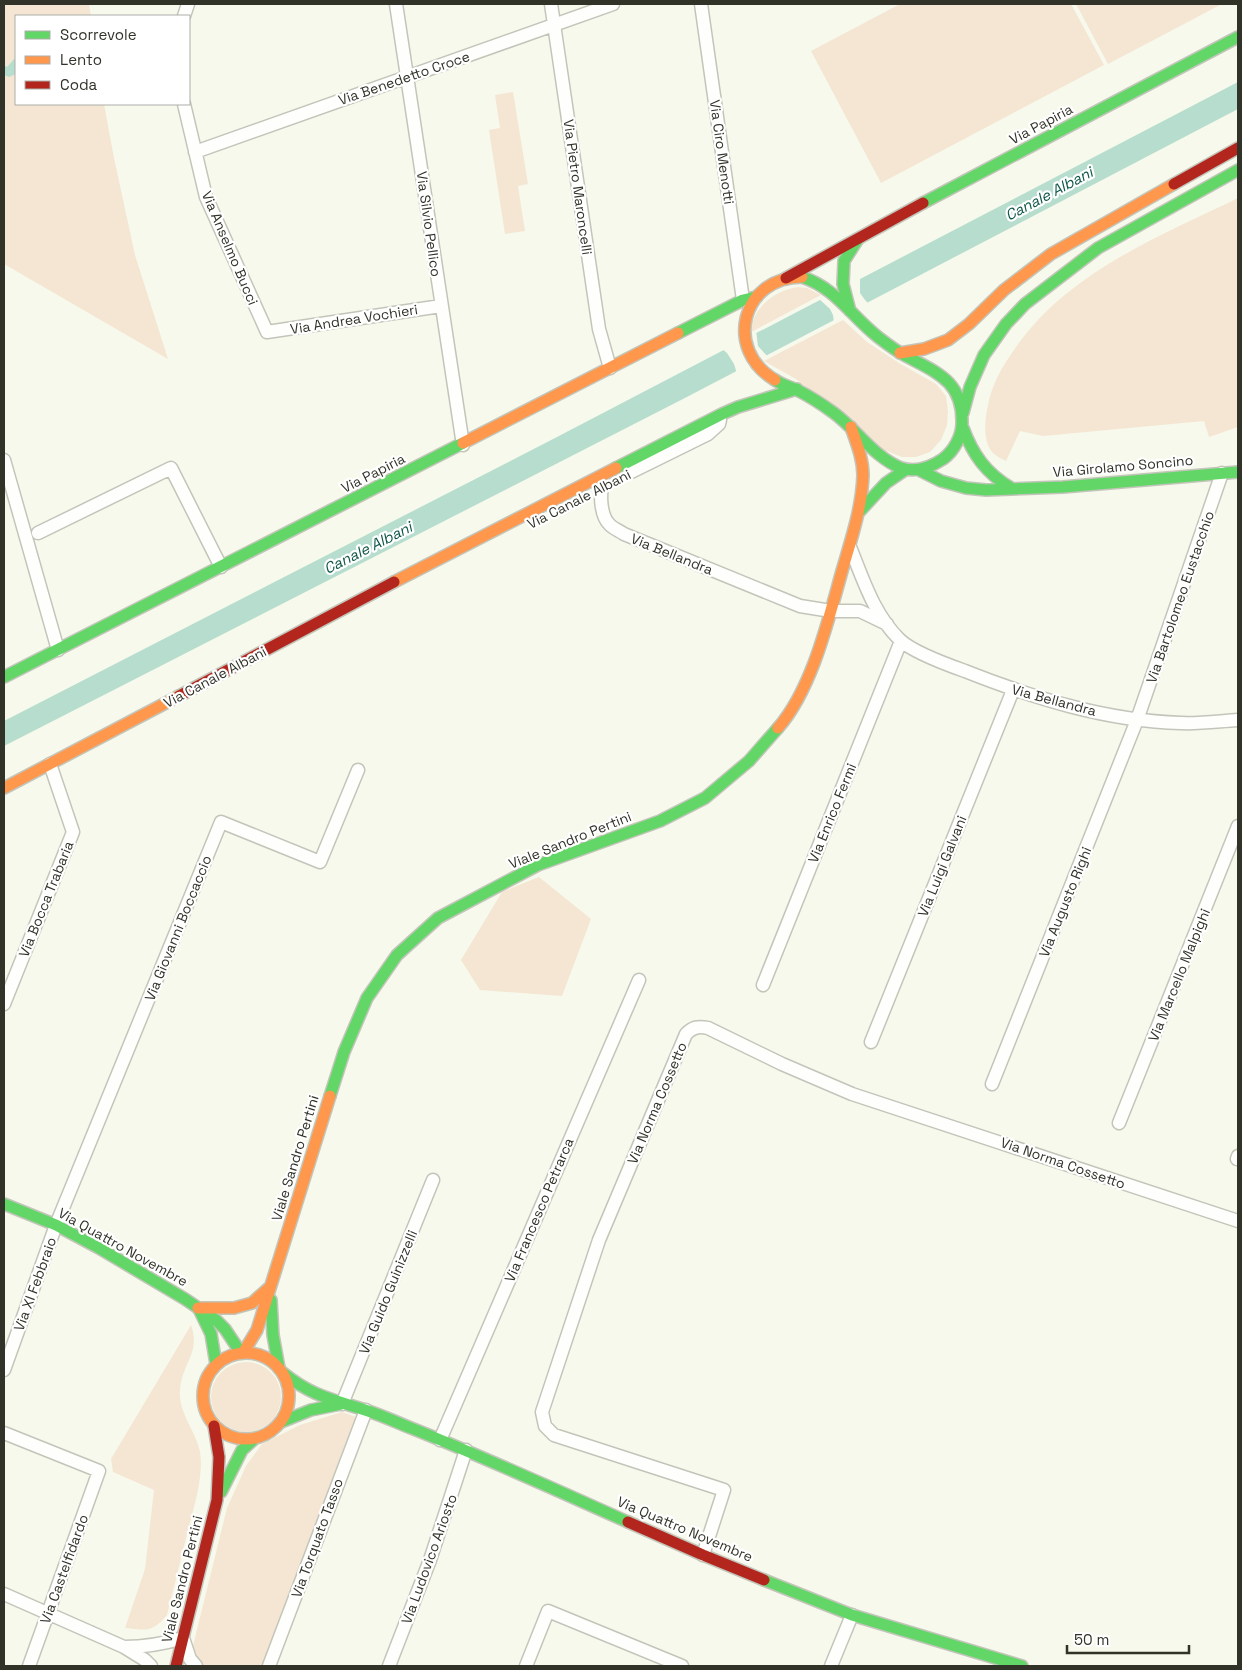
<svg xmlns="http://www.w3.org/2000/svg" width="1242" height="1670" font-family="'Space Grotesk',sans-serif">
  <rect width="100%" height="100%" fill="#f6f9eb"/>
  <!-- green -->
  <path fill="#f5e6d3" d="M4,4H89L91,16H16V104H104L114,158L135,255L168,359L4,264Z
    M900,4H1071L1104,65L881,183L811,51Z
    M1076,4H1222L1108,64Z
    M513,92L528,184L518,186L525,231L505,234L489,130L500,128L495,95Z
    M1238,198V427L1209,437L1204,421L1043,436L1020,431L1006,461C1002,459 996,456 993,453C982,441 985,419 988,405C992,384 1002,367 1014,350C1066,273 1158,237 1238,198Z
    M798,287L807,288L821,295L751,332C752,307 776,290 798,287Z
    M843,320L867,342L899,363L936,384L946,396L948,411L947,425L941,440L930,452L916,457H902L882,449L796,379L764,361Z
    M539,877L591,919L562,996L480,990L461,960L502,892Z
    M191,1325C201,1353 182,1363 180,1390C178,1413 196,1431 200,1452C204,1474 194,1508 188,1530C181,1559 174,1587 167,1615C152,1633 146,1630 125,1628L145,1569L154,1490L113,1472L111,1459Z
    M211 1397a35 35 0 1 1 70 0a35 35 0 1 1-70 0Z
    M342,1412L356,1417L264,1666H188L227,1508L246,1466L262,1444L300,1425Z"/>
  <!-- water -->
  <path fill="#b6ddcd" d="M16,57V74L9,77L4,75V65L7,67Z
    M1238,82V109L681,400L4,746V721L557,437Z"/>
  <!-- pier -->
  <path fill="#f6f9eb" d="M860,276V293L865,300L869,304L834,323L833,315L830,309L818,298Z
    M756,330L758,346L768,357L737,374L734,364L727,353L721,348Z"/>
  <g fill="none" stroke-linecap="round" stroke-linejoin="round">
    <!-- street casing -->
    <g stroke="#c3c5ba" stroke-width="15">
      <path id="street" d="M396,4L463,445
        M551,4L599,329L610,368
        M701,4L743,300
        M184,16L188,4
        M184,104L206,197L267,332L441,306
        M195,152L613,4
        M4,460L58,650
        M631,472L708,434L719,424L720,420
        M602,487C600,498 601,517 610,525C614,529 620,531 624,534L800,606L831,611H860L887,624
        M38,533L171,468L221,567
        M850,547C863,579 874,615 900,640C913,652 948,665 965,671C1033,698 1107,721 1181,723C1200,724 1220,721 1238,720
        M763,985L901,641
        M4,1004L73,832L50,764
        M871,1042L1013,690
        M992,1084L1137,720L1222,473
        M1119,1123L1238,826
        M1237,1159L1238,1156
        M4,1370L56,1225L221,822L320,862L358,770
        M342,1404L433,1180
        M4,1433L99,1471L29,1666
        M440,1440L639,980
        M703,1555L724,1490L554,1435L545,1426L542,1412L599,1240L686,1034C693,1027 698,1026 708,1028L782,1064L852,1094L1238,1221
        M4,1594L124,1647L145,1660L151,1666
        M124,1647C146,1647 163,1644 183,1638L190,1659L196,1666
        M269,1666L366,1410
        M389,1666L430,1560L466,1450
        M526,1666L548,1611L682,1666
        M831,1666L852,1615"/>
    </g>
    <!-- fast casing -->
    <g stroke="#c3c5ba" stroke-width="14">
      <path id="fast" d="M923,203L1238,37
        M850,311L843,284L844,261L858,239
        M678,333L743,300L756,297
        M775,380C782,385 791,387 799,391C811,397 823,405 834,413C857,430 874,457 901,468C916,473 931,467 943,459C954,451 962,436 962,423C963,382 938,373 906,356C896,351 887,344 878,337C851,316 836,288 802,277
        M963,413L970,387L984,355L1006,324L1025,304L1098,248L1238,170
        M963,428C973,455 986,473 1011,488
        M616,468L722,414L738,407L797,389
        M921,471L941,481L966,488L986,490L1063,487L1238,472
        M860,511L886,483L905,470
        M4,677L463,443
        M330,1096L344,1052L367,998L397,955L438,918L538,865L660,821L705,798L749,761L778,728
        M4,1204L56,1225L99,1248L185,1299L216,1320L225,1329L241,1353
        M271,1300L273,1335L279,1368
        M199,1309L211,1334L216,1364
        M283,1373C312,1396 331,1399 365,1410C381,1415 396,1422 411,1428C484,1457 556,1490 628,1522
        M281,1422L311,1410L341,1404
        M221,1492L242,1450L253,1440
        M764,1580L852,1615L1022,1666"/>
    </g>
    <!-- slow casing -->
    <g stroke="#c3c5ba" stroke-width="14">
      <path id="slow" d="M900,353L924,349L948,340L969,324L1004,290L1051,254L1174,184
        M775,380C723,349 742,277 802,277
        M463,443L678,333
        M394,582L616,468
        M778,728C812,689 828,621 842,571C851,540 862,508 863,475C863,458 856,442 851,427
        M4,788L179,696
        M198,1308H234L252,1303L270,1287
        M203 1396a43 43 0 1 1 86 0a43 43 0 1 1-86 0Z
        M243,1353L257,1330L330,1096"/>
    </g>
    <!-- jam casing -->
    <g stroke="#c3c5ba" stroke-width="14">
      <path id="jam" d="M1174,184L1238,148
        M786,278L923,203
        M179,696L394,582
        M628,1522L703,1555L764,1580
        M176,1666L217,1500L219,1457L214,1426"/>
    </g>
    <!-- street -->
    <use href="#street" stroke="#fefefc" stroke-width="12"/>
    <!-- fast -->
    <use href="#fast" stroke="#63d668" stroke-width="11"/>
    <!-- slow -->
    <use href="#slow" stroke="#ff974d" stroke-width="11"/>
    <!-- jam -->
    <use href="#jam" stroke="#b3261e" stroke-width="11"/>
  </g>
  <g text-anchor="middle" stroke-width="4.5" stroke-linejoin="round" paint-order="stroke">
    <!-- street labels -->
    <g font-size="14" fill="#313329" stroke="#fff">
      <text transform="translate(404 78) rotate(-19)" y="5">Via Benedetto Croce</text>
      <text transform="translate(1041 124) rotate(-28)" y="5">Via Papiria</text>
      <text transform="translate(722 152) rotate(82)" y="5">Via Ciro Menotti</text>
      <text transform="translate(578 187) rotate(82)" y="5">Via Pietro Maroncelli</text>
      <text transform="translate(429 224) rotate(82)" y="5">Via Silvio Pellico</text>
      <text transform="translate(230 248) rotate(67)" y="5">Via Anselmo Bucci</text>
      <text transform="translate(354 319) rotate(-9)" y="5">Via Andrea Vochieri</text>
      <text transform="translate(1123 466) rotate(-5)" y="5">Via Girolamo Soncino</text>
      <text transform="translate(373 473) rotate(-27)" y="5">Via Papiria</text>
      <text transform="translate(579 499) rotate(-27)" y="5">Via Canale Albani</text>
      <text transform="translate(672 554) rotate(22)" y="5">Via Bellandra</text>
      <text transform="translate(1180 597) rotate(-71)" y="5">Via Bartolomeo Eustacchio</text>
      <text transform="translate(215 677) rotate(-28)" y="5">Via Canale Albani</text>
      <text transform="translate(1054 700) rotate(15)" y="5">Via Bellandra</text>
      <text transform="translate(832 813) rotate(-68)" y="5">Via Enrico Fermi</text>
      <text transform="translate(570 840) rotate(-22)" y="5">Viale Sandro Pertini</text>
      <text transform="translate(942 866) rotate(-68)" y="5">Via Luigi Galvani</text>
      <text transform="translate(46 899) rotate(-68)" y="5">Via Bocca Trabaria</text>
      <text transform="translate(1065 902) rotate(-68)" y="5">Via Augusto Righi</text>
      <text transform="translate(178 928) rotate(-68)" y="5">Via Giovanni Boccaccio</text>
      <text transform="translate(1179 975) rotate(-68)" y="5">Via Marcello Malpighi</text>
      <text transform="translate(657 1103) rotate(-67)" y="5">Via Norma Cossetto</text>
      <text transform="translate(295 1158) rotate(-73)" y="5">Viale Sandro Pertini</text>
      <text transform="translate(1063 1163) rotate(19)" y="5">Via Norma Cossetto</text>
      <text transform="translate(539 1210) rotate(-67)" y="5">Via Francesco Petrarca</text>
      <text transform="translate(123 1247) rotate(29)" y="5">Via Quattro Novembre</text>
      <text transform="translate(35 1284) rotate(-70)" y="5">Via XI Febbraio</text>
      <text transform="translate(388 1292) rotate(-68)" y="5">Via Guido Guinizzelli</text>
      <text transform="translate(685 1529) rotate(23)" y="5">Via Quattro Novembre</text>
      <text transform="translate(317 1538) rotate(-70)" y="5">Via Torquato Tasso</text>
      <text transform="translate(429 1559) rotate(-70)" y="5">Via Ludovico Ariosto</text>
      <text transform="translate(64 1569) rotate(-70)" y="5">Via Castelfidardo</text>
      <text transform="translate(182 1579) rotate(-76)" y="5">Viale Sandro Pertini</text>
    </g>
    <!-- water labels -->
    <g font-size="15" font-style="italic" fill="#0c5545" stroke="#fff">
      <text transform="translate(1049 194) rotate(-28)" y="5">Canale Albani</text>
      <text transform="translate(368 548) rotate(-27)" y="5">Canale Albani</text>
    </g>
  </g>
  <!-- border -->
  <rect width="1242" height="1670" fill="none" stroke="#313329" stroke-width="10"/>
  <!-- legend -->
  <rect x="15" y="15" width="175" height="90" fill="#ffffff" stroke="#adada9"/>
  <rect x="25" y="31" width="25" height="8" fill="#63d668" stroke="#adada9"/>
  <text x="60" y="40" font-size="15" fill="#313329">Scorrevole</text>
  <rect x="25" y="56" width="25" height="8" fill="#ff974d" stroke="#adada9"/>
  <text x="60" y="65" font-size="15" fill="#313329">Lento</text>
  <rect x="25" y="81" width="25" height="8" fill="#b3261e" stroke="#adada9"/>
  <text x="60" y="90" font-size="15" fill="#313329">Coda</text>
  <!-- scale -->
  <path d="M1067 1645v8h122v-8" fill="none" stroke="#313329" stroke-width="2.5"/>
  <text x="1074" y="1645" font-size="15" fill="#313329" stroke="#ffffff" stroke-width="4" paint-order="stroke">50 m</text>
</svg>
